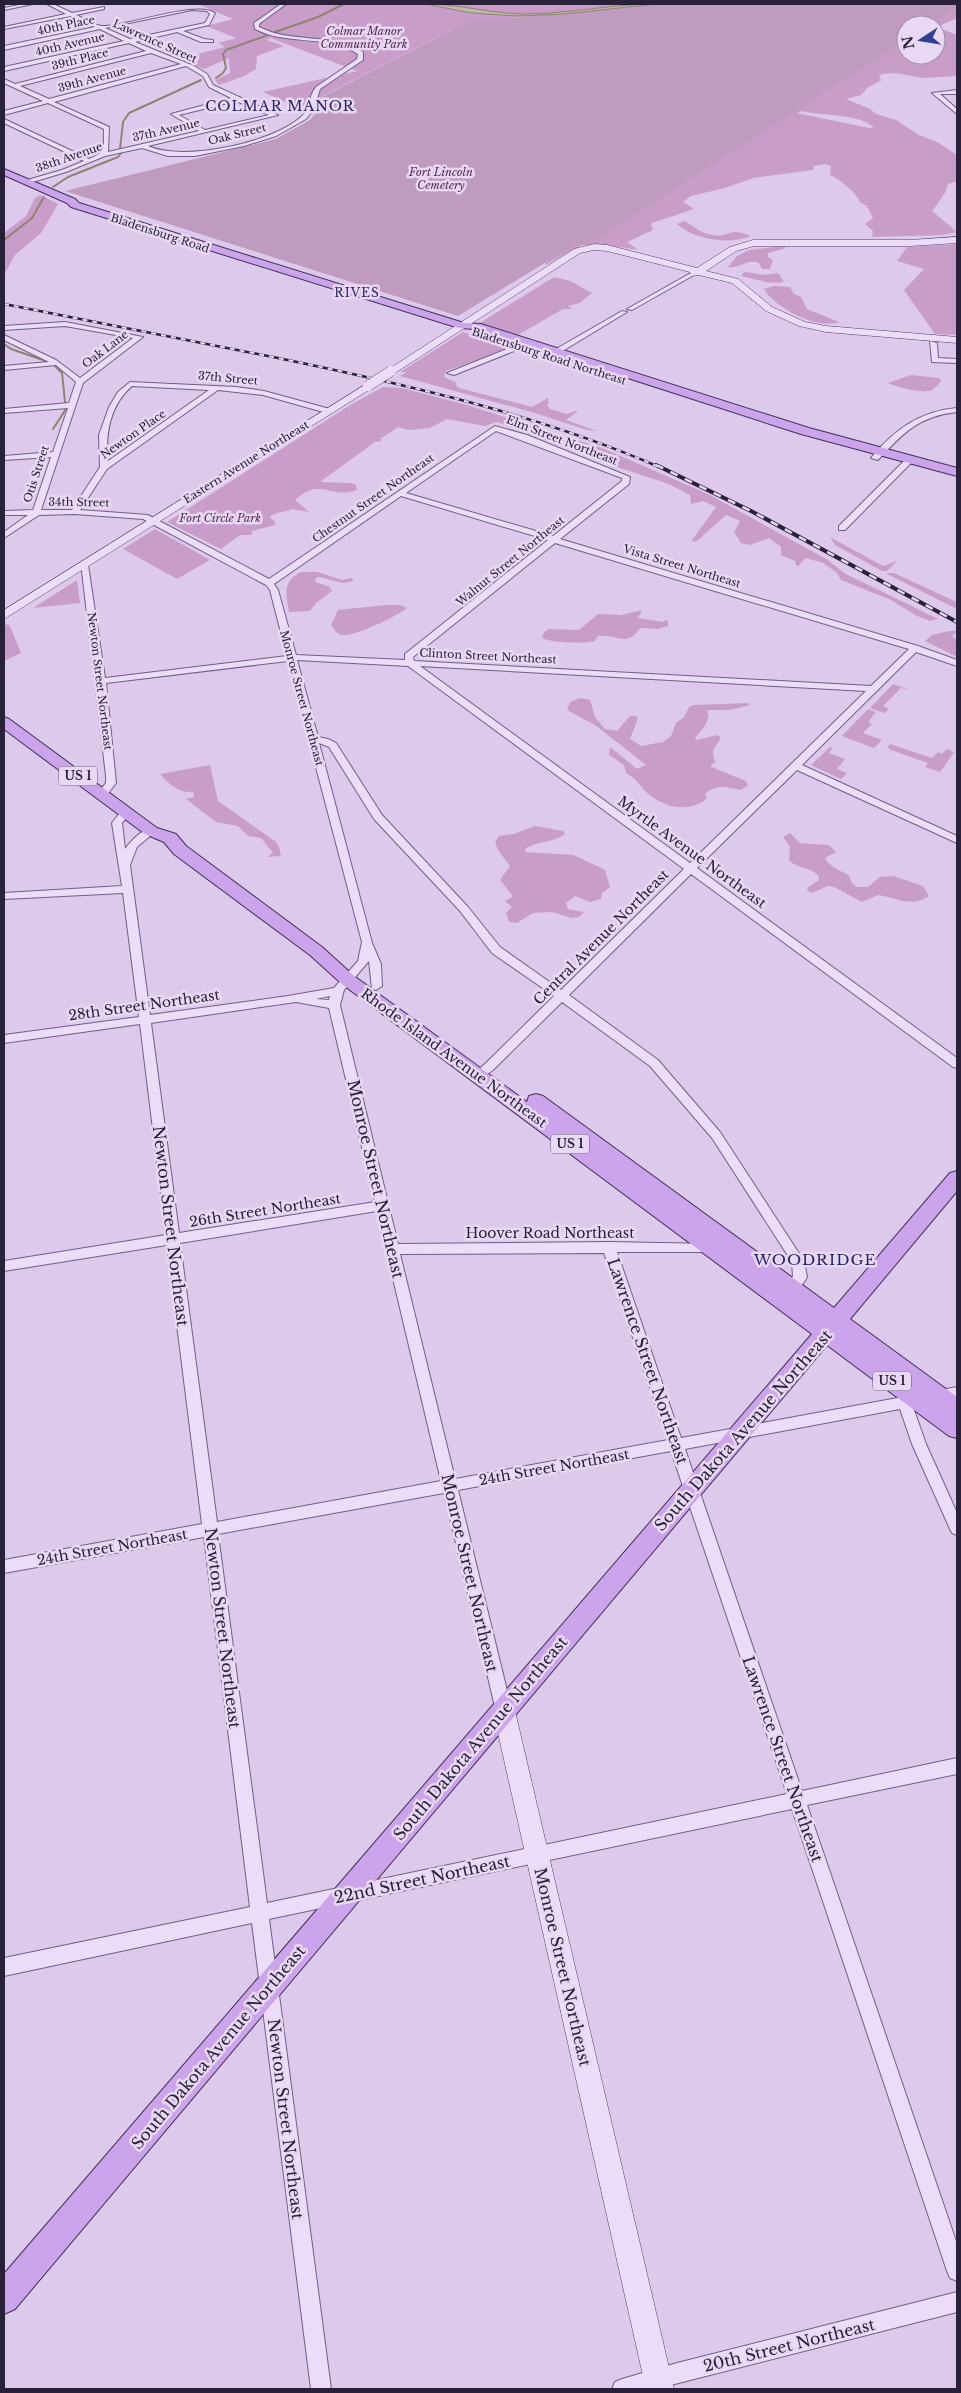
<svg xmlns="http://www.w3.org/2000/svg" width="961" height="2393" font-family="'Libre Baskerville',serif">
  <rect width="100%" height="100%" fill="#ddc9ec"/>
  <!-- green -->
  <path fill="#c99dca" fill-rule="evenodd" d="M198,4H657L489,20L475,18L299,108L263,92L357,71L270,38L267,40L284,46L257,56L256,69L244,76L219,85L215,80L230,73L229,58L204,69L183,61L201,56L198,54L225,47L218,43L236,38L206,26L233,19Z
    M957,7V18L937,27L957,35V76L922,78L896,73L881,74L879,78L882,80L867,88L861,95L846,99L870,109L876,114L896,120L919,135L939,143L957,155V181L948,184L945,193L932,211L957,232L942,235L872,237L873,231L865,224L873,218L867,206L860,202C858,194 838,178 830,175L831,166L825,164L814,166L813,170L753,178L725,188L691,196L683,202L694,209L652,223L651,224L653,230L627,242L638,250L605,245H582L545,265L546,261L906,39V55H936V25H928ZM802,111C824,117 854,112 874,127L869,128L797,113Z
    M40,195L58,204L41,233L15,255L4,275V233L26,216L35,198Z
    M684,221C694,226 701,234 713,235C729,238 728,226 751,236C729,245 695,240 677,224Z
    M957,244V335L935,334L904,290L924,269L897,261L907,247Z
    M783,246L786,248L768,253V257L773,260L770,269H762L759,263C747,258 740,269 728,267L737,256L749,250Z
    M746,272L764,275L778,273L784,282C770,285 755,279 741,276L743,273Z
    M554,277L570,281L592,293L580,303L568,306L572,309H563L518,335L480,323Z
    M774,286L790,287L794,294L801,297L807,309L839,322C817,330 775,308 764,289Z
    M463,332L512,348L446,371L444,377L457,383L456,385L459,388L532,407L548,398L549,403L547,405L550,409L567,414L579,410L566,420L597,431L587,430L535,413L400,376L407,372H400Z
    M911,375L939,378L941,381C939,384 935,388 932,390C924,394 896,387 888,383Z
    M383,387L402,388L467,405L602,448L708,494L828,560L844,573L938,619L930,621L917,616L889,599L841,580L837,573L823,563L806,558L797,567L795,561L781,555V547L769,538L750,545L741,543L734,532L740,521L726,515L697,541L693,542L692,540L716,507L703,501L691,504L690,495L669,484L611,465L497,422L485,426L447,419L430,428L408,430L398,427L380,439L382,441L375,442L320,482L351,483L356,485L357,490C331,500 321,476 295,500L309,512L292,509C285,513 276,511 270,517L275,522V525L252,531V535H240L221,549L167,522L352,404Z
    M155,529L210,560L177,579L123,549Z
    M830,537L883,566L897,561L887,571H882L835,545Z
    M301,572H317L343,580L351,578L354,581L343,583L319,577L316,578L315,582L330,587L332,591L316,603L310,611L289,612C286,595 282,581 301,572Z
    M885,573H894L957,602V609Z
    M77,580L80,603L33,608Z
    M386,605H400L407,608C395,617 356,636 343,635C337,635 334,629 331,625L338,610Z
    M642,610L638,618L663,622L666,620L668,621V626L658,629L640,628C627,648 618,634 598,636L595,641C585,644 550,643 542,638L544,632L549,629L579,630L598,614L622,615Z
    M7,624L10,626L21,653L4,661V626Z
    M949,631H957L952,636L957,640V657L925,641L932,635Z
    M893,684L910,690L901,688L883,706L889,709L884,713L870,708Z
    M580,698L590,700L595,717L605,729L617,731L630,716H636L638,718L630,739L641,746L663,742L671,736L676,723L684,717L689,707L694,705L748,703L750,705L730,710H708C710,723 703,728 695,738L696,740L718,735L721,738C716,746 709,752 716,762L711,765V767L746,781L748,786L740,790C726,787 717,784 705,794L707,799C686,814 663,807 646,792C639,785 636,778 626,773L624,765L609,755L610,747L637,769L646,765L595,725L567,710L570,702Z
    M868,709L876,712L868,722L872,724L863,733L882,740L874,748L842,736Z
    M890,744L932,758L938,752L942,754L947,749L954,752L940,772L925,767L928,763L891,750L887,747Z
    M830,747L833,748L829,753L845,759L837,769L847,773L841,779L811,765Z
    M210,765L218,801L276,842L279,847L281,856L267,857L273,853L261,838L248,836L238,826L216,822L186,799L194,797L193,792C178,793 169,784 160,774Z
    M535,826L563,831L565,834C554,843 536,841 525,849L526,852L574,855L605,870L610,887L602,893L601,899L590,902L575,896L566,903L568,909L584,912L579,917L572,918L552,912L533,913L517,923L509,922L506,913L512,907L505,901L512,897V895L500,880L510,866L498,850L495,842L499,836L514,834Z
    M790,833L800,843L829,845L836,852L825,858C830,868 841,870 849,876L852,883L857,887H868L880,877L893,876L923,886L929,896C911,908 897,898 878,895L862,902L834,887L828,886L812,893L808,891L807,888L819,880V877C812,866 798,870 789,860L790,847L783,837Z"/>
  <!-- cemetery -->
  <path fill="#bf9bbf" d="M657,4H957V7L930,25H906V40L591,243L577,245L566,250L458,316L65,191L276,139L310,120L319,109L320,98L475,18L489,20Z"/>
  <!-- water -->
  <path fill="#c0b7a9" stroke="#8f8370" d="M426,4C458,4 489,13 522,14C567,14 611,4 656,4L563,14L518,16L471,13Z"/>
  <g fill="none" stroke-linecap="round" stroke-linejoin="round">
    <!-- stream -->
    <path stroke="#8f8370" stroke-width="2" d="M275,32L318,17L344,4
      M216,78L223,73L226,68L223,54L226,50L268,35
      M120,149L123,122L129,113L201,80
      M53,187L68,177L118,157L121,153
      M4,240L32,218L44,197
      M4,344L11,349L46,361
      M55,366L62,373L65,402
      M53,429L66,409"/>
    <!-- street casing -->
    <g stroke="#6f5f87" stroke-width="2">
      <path id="street" d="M24,4H33L4,10V8Z
        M47,4H53L72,13L104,7V9L76,15C83,18 94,25 101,26C126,27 196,0 215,13L209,25L183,31L204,39L213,40V42H201L177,32L135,42L194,66L207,74L213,85L278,115L148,146C184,162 272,143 301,117C311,108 308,96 316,87L357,59L358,54C327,34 288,46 255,29L254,23L281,4H286L259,24V27C292,44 331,32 363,52V60L320,89L314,109L306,119L276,136L244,146L195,156H168L142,148L105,156L66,172L26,184L24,181L62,170L84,161L4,123V119L89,159C108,151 103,148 104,129L48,103L4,115V111L43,101L4,83V79L15,84L146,51L129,43L4,71V67L124,41L100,29L4,50V46L95,27L71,16L4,29V27L66,14ZM192,10L207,11L210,14L205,23L130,39L105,28ZM151,53L181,64L49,99L20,86ZM186,66L203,76L209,87L231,98L171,114L199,131L108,152L109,127L54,102ZM236,101L269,115L205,130L179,115Z
        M957,90V94H940L957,109V114L932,93Z
        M689,274L694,275L632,310L627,309Z
        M622,311L627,312L551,358L544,356Z
        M65,322L143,337L83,383L41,510H72L100,467L99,435L109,407L118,392L130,382L236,387L264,391L330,409V413H327L263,395L218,390L107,469L80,510L148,515L269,579L495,426L527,435L630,477L629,484L560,539L918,646L957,660V666L916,652L802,765L957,836V843L797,770L697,868L957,1058V1068L953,1067L691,874L569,995L658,1060L720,1132L804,1261L807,1277C802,1285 797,1295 787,1292L785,1288L793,1276L792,1262L712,1138L650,1066L562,1002L493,1070L482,1078H474L472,1075L485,1064L554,996L492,953L460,911L374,819L329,747L319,743L372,943L381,964L382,986L376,990L372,989L369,961L344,990L340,1005L398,1244L609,1242L712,1244L713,1247L712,1250L707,1252H617L681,1438L957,1387V1399L913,1407L926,1444L957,1513V1535L952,1533L950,1529L912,1444L900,1409L685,1449L802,1791L957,1758V1774L807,1805L957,2244V2281L950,2278L947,2271L792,1809L269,1919L331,2389H311L252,1923L4,1976V1958L250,1907L204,1537L4,1573V1560L202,1524L167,1245L4,1271V1261L166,1235L140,1024L4,1043V1035L139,1017L123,893L4,899V893L122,886L112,823L122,810L126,809L131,812L122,823L125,849C132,840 143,827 155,829L156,831L137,847L130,865L150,1015L288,996L334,988L358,961L362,942L288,661L106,683L116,783L106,796H98L97,794L106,783V776L81,563L88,565L105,678L287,656L270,590L266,585L143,519L75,514L39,515L4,538V532L28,515H4V511L33,510L51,457L4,460V456L53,452L68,408L4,413V409L69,403L76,382L56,365L4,370V366L49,362L4,340V335L56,360L80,378L133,338L65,326L4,330V326ZM132,386L209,390L108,461C105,434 110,405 132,386ZM496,431L622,478V481L553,536L406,493ZM401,496L548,540L405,654V660L296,655L278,590L274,584ZM555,543L902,647L909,649L871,686L414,661L413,657ZM297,660L408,666L684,869L561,990L500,947L468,907L382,815L336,743L328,739L318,737ZM420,666L866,691L690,863ZM330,996L329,1000L316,999ZM296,1002L329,1008L375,1202L179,1233L151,1023ZM377,1211L441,1481L217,1522L180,1243ZM604,1253L668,1440L455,1479L400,1254ZM671,1451L787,1794L267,1903L218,1534L444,1493L496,1711L498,1716L504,1718L510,1716L512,1711L458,1490Z
        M527,341L534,343L454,375L447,373Z
        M930,341L937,343L938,358L957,359V363L932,362Z
        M957,408V412C919,416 903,433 878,460L871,458C894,430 920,411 957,408Z
        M907,458L914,460L845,530H839V526Z
        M957,2292V2312L655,2389H612L615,2382L622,2379L677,2363Z"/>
    </g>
    <!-- secondary casing -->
    <g stroke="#504269" stroke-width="1">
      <path id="secondary" d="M957,237V243L910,246H754L736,251L706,271L738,279L772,307L805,322L826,326L957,337V343L826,332L799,326L766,311L732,283L699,275L691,276L690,272L607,251L594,250L580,253L395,373H387L386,371L574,249L594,244L607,245L697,268L730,247L753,240H910Z
        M368,383L373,386L372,388L4,619V610Z
        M504,1701L512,1704L515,1711L674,2389H646L493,1711L496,1704Z"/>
    </g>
    <!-- primary casing -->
    <g stroke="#3e3255" stroke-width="2">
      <path id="primary" d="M4,169L75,199L79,203L464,323L481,324L809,428L957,468V476L801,434L476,329L459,328L71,207L67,203L4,175Z
        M4,717L9,719L157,828L176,834L186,846L322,947L354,976L527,1102L529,1096L536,1094L543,1096L834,1308L950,1173L957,1171V1191L850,1319L957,1397V1438L949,1436L827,1345L15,2309L4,2314V2274L812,1334L342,984L310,955L174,854L164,842L145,834L4,729Z"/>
    </g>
    <!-- street -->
    <use href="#street" fill="#ebdcf7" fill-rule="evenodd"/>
    <!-- secondary -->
    <use href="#secondary" fill="#ebdcf7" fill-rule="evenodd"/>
    <!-- primary -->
    <use href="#primary" fill="#cca4ec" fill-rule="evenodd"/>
    <!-- rail-far1 casing -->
    <g stroke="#292139" stroke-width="2.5">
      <path id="rail-far1" d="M4,304C95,322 187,340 278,358C408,385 537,414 659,467"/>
    </g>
    <!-- rail casing -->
    <g stroke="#292139" stroke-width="4">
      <path id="rail" d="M656,465L753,512L957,622"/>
    </g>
    <!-- rail-far1 -->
    <use href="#rail-far1" stroke="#e8d8f4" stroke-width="2" stroke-dasharray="5" stroke-linecap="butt"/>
    <!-- rail -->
    <use href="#rail" stroke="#e8d8f4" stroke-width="2.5" stroke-dasharray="8" stroke-linecap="butt"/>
    <!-- secondary-bridge casing -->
    <g stroke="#504269" stroke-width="11" stroke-linecap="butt">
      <path id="secondary-bridge" d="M368,386L391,371"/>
    </g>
    <!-- secondary-bridge -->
    <use href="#secondary-bridge" stroke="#ebdcf7" stroke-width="10"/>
  </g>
  <g text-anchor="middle" stroke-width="5" stroke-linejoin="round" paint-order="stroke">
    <!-- far-street labels -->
    <g font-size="11" fill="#292139" stroke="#e8d8f4">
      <text transform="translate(66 25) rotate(-12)" y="4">40th Place</text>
      <text transform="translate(155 41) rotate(24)" y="4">Lawrence Street</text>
      <text transform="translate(70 44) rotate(-13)" y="4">40th Avenue</text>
      <text transform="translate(80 59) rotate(-14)" y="4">39th Place</text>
      <text transform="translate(92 79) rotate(-15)" y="4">39th Avenue</text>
      <text transform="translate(166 130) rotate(-13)" y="4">37th Avenue</text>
      <text transform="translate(237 134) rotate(-14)" y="4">Oak Street</text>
      <text transform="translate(69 157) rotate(-19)" y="4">38th Avenue</text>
      <text transform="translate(160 233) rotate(18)" y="4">Bladensburg Road</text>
      <text transform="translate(105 349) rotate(-37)" y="4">Oak Lane</text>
      <text transform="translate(549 356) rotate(18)" y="4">Bladensburg Road Northeast</text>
      <text transform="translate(228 378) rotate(5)" y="4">37th Street</text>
      <text transform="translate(133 434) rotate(-35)" y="4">Newton Place</text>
      <text transform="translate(562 440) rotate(21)" y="4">Elm Street Northeast</text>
      <text transform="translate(246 462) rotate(-32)" y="4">Eastern Avenue Northeast</text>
      <text transform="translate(36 474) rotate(-72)" y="4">Otis Street</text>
      <text transform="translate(373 498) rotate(-35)" y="4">Chestnut Street Northeast</text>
      <text transform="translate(79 502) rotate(1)" y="4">34th Street</text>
      <text transform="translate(510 561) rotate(-39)" y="4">Walnut Street Northeast</text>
      <text transform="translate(682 566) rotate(17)" y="4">Vista Street Northeast</text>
      <text transform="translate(488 656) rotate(3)" y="4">Clinton Street Northeast</text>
      <text transform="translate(100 681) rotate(83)" y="4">Newton Street Northeast</text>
      <text transform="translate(302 698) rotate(75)" y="4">Monroe Street Northeast</text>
    </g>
    <!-- far-park labels -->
    <g font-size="11" font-style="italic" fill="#54294e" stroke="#e8d8f4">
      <text x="364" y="35">Colmar Manor<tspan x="364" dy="13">Community Park</tspan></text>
      <text x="441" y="176">Fort Lincoln<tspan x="441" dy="13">Cemetery</tspan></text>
      <text x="220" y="522">Fort Circle Park</text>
    </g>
    <!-- far-neighbourhood labels -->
    <g font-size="12" letter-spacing="1" fill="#282362" stroke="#e8d8f4">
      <text x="357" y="297">RIVES</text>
    </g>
    <!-- shield labels -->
    <g fill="#e8d8f4" stroke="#625871" stroke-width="1">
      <rect x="59" y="766.5" width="38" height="19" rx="4"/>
      <rect x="551" y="1134.5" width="38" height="19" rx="4"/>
      <rect x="873" y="1371.5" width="38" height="19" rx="4"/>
    </g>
    <g font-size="12" font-weight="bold" fill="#292139">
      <text x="78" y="780">US 1</text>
      <text x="570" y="1148">US 1</text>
      <text x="892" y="1385">US 1</text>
    </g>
    <!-- far-quarter labels -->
    <g font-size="14" letter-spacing="1" fill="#282362" stroke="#e8d8f4">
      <text x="280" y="111">COLMAR MANOR</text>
    </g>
    <!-- street labels -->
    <g font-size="14" fill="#292139" stroke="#e8d8f4">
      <text transform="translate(692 852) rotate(36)" y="5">Myrtle Avenue Northeast</text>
      <text transform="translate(601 937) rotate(-45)" y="5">Central Avenue Northeast</text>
      <text transform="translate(144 1005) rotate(-8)" y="5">28th Street Northeast</text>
      <text transform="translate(454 1058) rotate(36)" y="5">Rhode Island Avenue Northeast</text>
      <text transform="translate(265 1210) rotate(-9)" y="5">26th Street Northeast</text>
      <text x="550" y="1238">Hoover Road Northeast</text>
      <text transform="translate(554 1467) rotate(-10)" y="5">24th Street Northeast</text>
      <text transform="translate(112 1547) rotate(-10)" y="5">24th Street Northeast</text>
    </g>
    <!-- neighbourhood labels -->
    <g font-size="15" letter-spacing="1" fill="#282362" stroke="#e8d8f4">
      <text x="815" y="1265">WOODRIDGE</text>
    </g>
    <!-- near-street labels -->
    <g font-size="16" fill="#292139" stroke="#e8d8f4">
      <text transform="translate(376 1179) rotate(77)" y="6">Monroe Street Northeast</text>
      <text transform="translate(171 1226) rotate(83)" y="6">Newton Street Northeast</text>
      <text transform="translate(648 1361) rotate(71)" y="6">Lawrence Street Northeast</text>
      <text transform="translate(743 1430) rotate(-49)" y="6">South Dakota Avenue Northeast</text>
      <text transform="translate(470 1573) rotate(77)" y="6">Monroe Street Northeast</text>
      <text transform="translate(223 1628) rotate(83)" y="6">Newton Street Northeast</text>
      <text transform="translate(480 1738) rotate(-50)" y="6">South Dakota Avenue Northeast</text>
      <text transform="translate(783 1759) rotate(71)" y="6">Lawrence Street Northeast</text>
      <text transform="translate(422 1879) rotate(-12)" y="6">22nd Street Northeast</text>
      <text transform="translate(563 1967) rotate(77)" y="6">Monroe Street Northeast</text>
      <text transform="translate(218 2047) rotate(-50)" y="6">South Dakota Avenue Northeast</text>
      <text transform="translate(286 2119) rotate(83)" y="6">Newton Street Northeast</text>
      <text transform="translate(789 2345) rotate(-14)" y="6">20th Street Northeast</text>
    </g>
  </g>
  <!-- border -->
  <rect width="961" height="2393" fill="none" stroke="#292139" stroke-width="10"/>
  <!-- north arrow -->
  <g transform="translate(921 40) rotate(258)"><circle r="24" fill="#e8d8f4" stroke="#9c8fa9"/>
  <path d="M0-4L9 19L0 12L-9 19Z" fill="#324092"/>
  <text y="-8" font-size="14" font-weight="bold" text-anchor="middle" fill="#292139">N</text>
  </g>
</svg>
